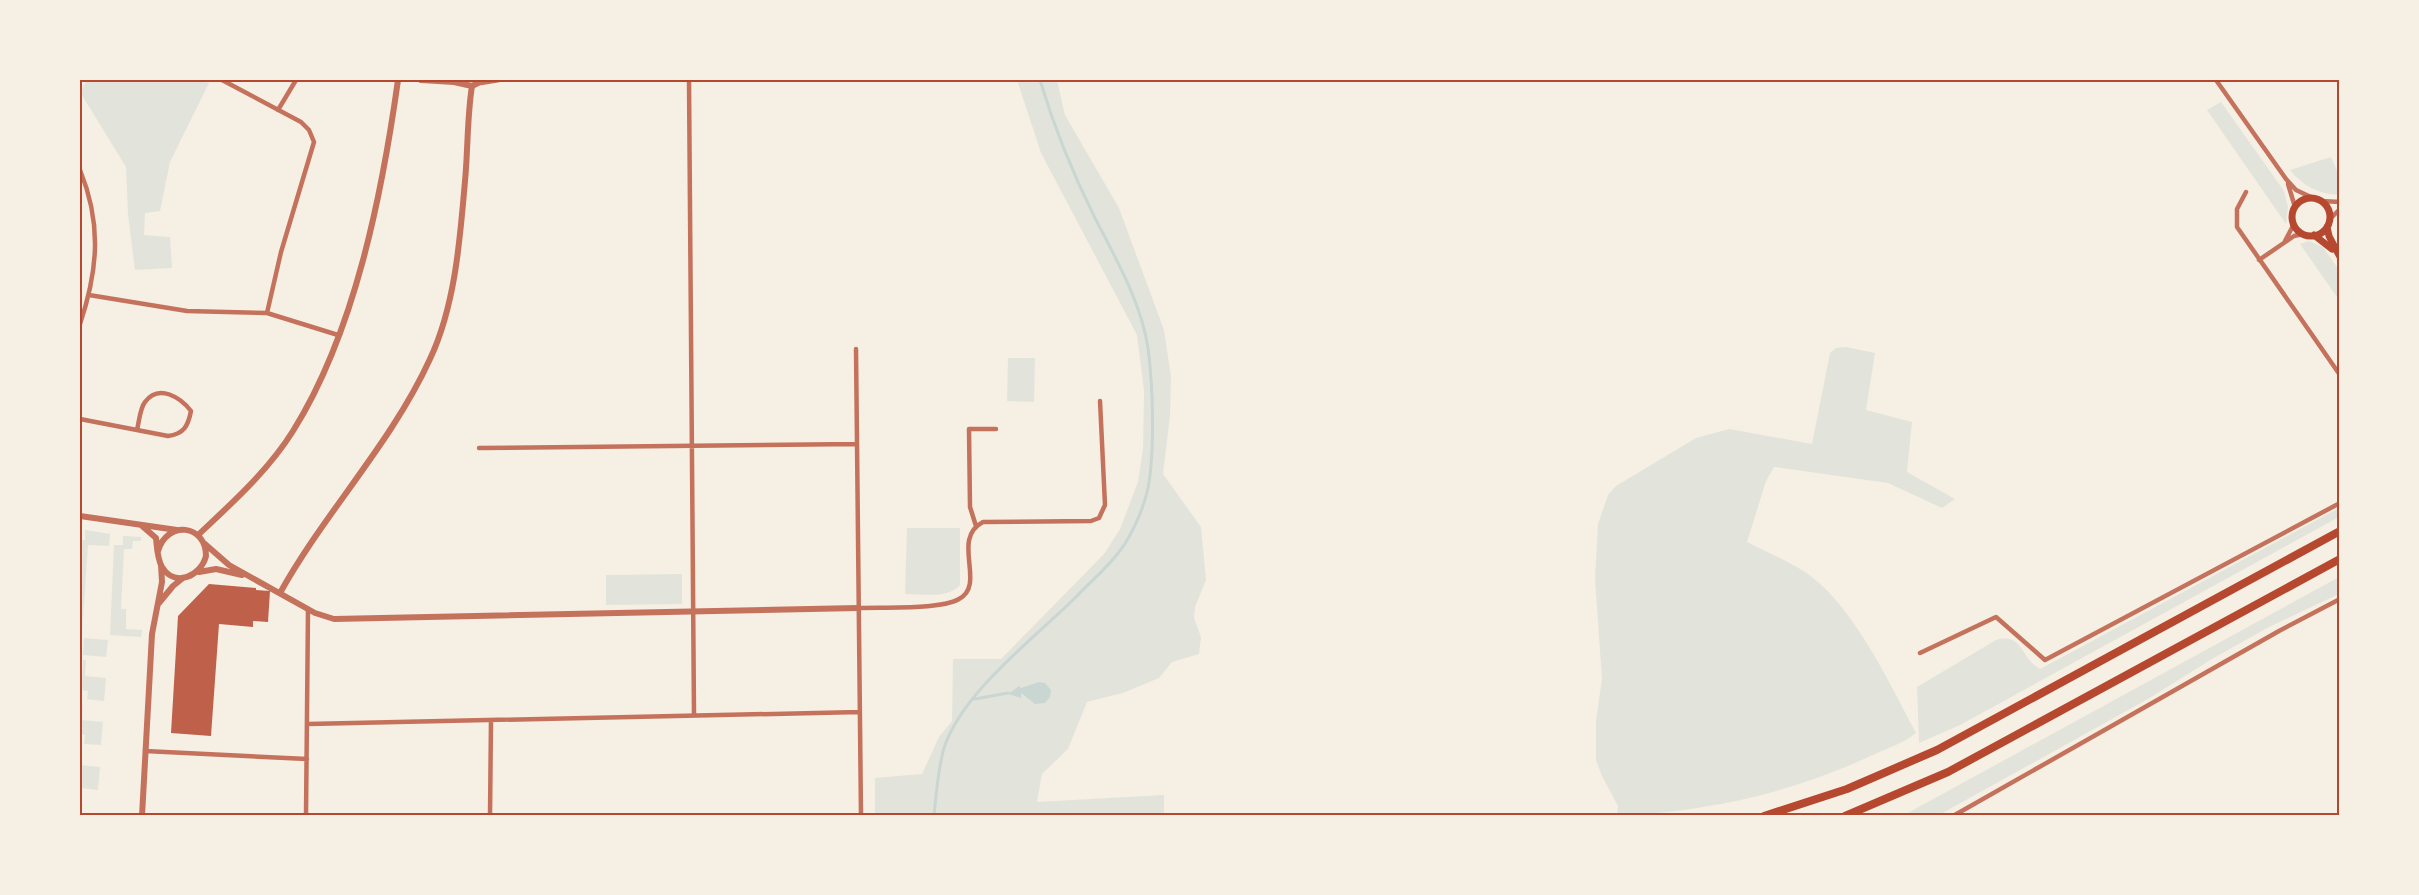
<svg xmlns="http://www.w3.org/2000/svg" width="2419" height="895" font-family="'Archivo Narrow',sans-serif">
  <rect width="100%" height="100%" fill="#f6efe4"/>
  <!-- green -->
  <path fill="#e2e4dc" d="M87,80H202L209,83L170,162L160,211L145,213L144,235L170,237L172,268L135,270L128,214L126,167L80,92Z
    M1017,80H1057L1065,115L1119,208L1164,330L1171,377L1170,416L1163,474L1201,527L1206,580L1195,607L1194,618L1201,637L1199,654L1172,662L1159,678L1123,693L1087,702L1068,749L1042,774L1037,802L1164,795V815H875V778L922,774L939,737L952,721L953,659H1001L1104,554L1120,529L1138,482L1143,449L1144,391L1137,335L1041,153Z
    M2221,102L2284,191L2288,207L2286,224L2207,110Z
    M2331,157L2339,175V195C2319,194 2303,186 2290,170Z
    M2309,241L2323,247L2339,270V300L2300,244Z
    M1846,347L1875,353L1866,410L1912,422L1907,472L1955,499L1942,508L1888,483L1774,467L1766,481L1747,542C1768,553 1792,562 1812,577C1855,610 1890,684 1916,733C1904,743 1888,748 1875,754C1795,792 1705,813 1617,815L1618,806L1602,776L1596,760V721L1602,679L1595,579L1598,524L1608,495L1616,486L1696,438L1729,429L1812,444L1830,353L1836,348Z
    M1008,358H1035L1034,402L1007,401Z
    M2339,508V517L1960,725L1919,743L1917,687L1996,640C2023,632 2020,658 2040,669Z
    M907,528H960V585C948,599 923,594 905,594Z
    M85,530L110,534L109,546L88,545L82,633H80L81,540H85Z
    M123,536L141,537V541H133L132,549H124L121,609H126V629L142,630L141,637L110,635L114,545H123Z
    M682,574V604L606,605V575Z
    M2339,577V594L2271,626L2212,659L2148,699L1939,815H1904Z
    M84,638L108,640L106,657L83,655Z
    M83,660H86L85,676L106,678L104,701L87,699L88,691L81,690Z
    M80,704L83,705L82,720L103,722L101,745L84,744L85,735L80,734Z
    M80,765L100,767L98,790L81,788Z"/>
  <!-- water -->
  <path fill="#c9d6d2" d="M1039,682L1045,683L1051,690L1050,697L1045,703L1035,704L1021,693V698L1008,694L1019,686L1021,688Z"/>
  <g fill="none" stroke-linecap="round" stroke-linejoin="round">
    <!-- stream -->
    <path stroke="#c9d6d2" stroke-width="3" d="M975,699L1008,693
      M934,816C936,794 938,769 944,748C962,692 1036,637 1077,596C1093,579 1113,563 1126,542C1135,527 1144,506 1148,488C1155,452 1153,385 1148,348C1141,302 1116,259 1095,218C1073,174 1054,127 1040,80"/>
  </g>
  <!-- building -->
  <path fill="#bf614a" d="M209,584L256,588V590L270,591L268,622L253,621V627L219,624L211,736L171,733L178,616Z"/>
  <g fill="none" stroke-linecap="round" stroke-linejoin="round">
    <!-- minor -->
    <path stroke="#c5725c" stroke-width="4.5" d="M222,80L301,122L309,130L314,142L281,252L267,313
      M689,80L694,715
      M2216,80L2286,179L2296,190L2313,198
      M481,83L499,80
      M278,110L296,80
      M80,170C102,224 98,270 80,324
      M2288,184L2295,207
      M2246,192L2237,209V227L2340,375
      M2321,201L2340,202
      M2329,220L2340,209
      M2285,241L2294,224
      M2259,260L2294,236L2303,234
      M89,295L187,311L267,313L338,335
      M856,349L861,816
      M80,419L168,436C184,434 188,426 191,411C181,398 159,383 145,402C140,408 139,422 137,430
      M479,448L857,444
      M976,526L970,507L969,429H996
      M858,608C882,607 940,610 959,599C987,584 950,539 983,522L1091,521L1099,518L1105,505L1100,401
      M1920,653L1996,617L2045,660L2340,503
      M308,724L860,712
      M145,751L307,759
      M306,816L308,609
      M490,816L491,720
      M1953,816L2279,631L2340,599"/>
    <!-- tertiary -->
    <path stroke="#c5725c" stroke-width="6" d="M421,80L454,82L472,86L484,80
      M80,516L177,530
      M141,525L156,538C157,547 157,558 162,567C175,588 201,576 206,556C206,524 167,520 158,551
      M198,535C232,503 268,471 293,431C355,332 382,194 398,80
      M205,544L229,565L315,613L334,619L858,608
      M199,572L216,569L242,575
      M280,593C325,512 391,444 430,359C455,306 460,240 465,181C468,150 467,117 472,86
      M159,603L173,586L183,578
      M142,816L152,634L162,582L161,565"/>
    <!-- secondary -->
    <path stroke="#b5482f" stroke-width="7" d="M2292 217a19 19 0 1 1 38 0a19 19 0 1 1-38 0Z
      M2327,227L2329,236L2340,257
      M2314,235L2332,249"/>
    <!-- trunk -->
    <path stroke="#b5482f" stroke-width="8" d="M1764,816L1847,789L1937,750L2340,531
      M1845,816L1948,772L2340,559"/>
  </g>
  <!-- border -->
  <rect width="2419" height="895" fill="none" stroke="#f6efe4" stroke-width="162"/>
  <rect x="81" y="81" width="2257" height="733" fill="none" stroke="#b5482f" stroke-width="2"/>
</svg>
